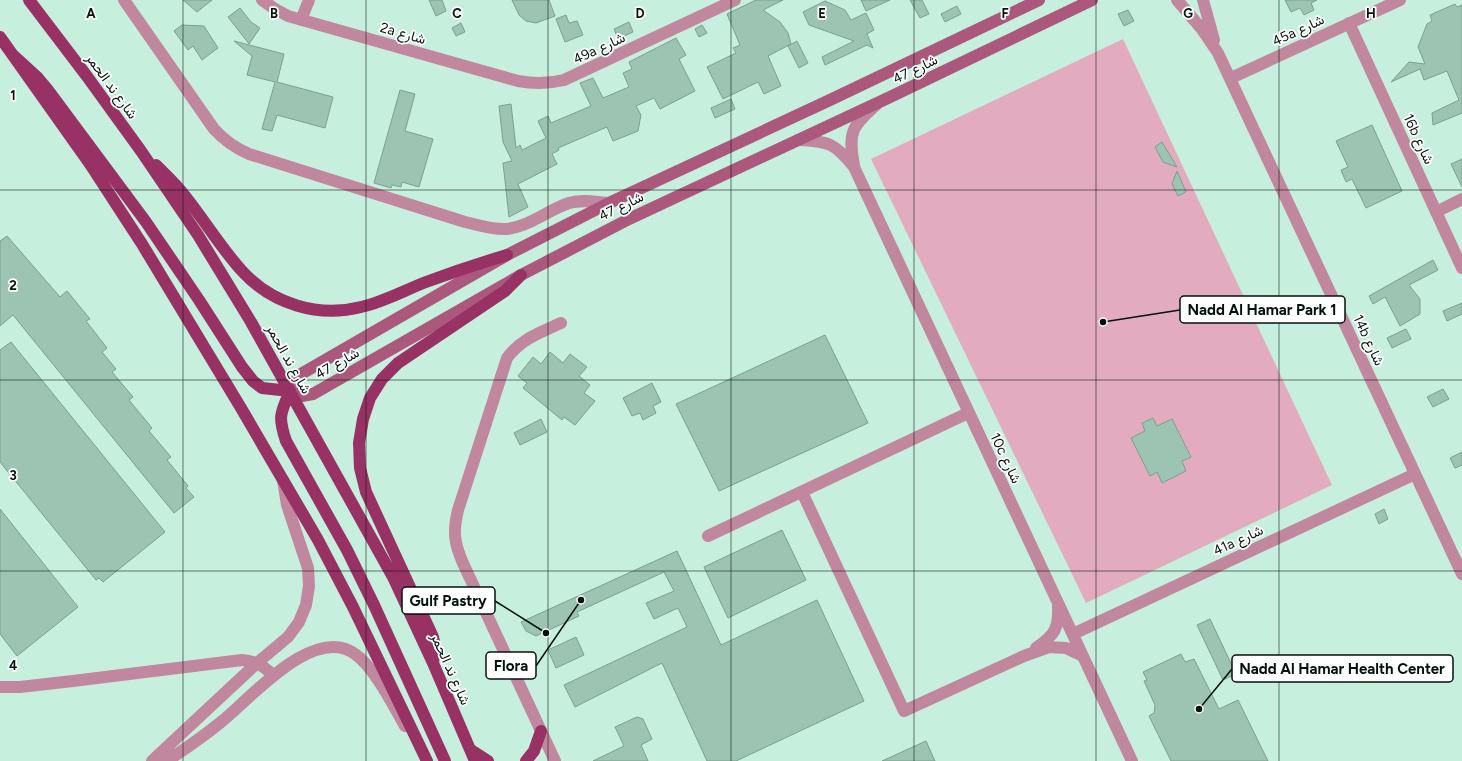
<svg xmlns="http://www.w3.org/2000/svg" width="1462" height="761" font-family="Figtree,Vazirmatn,sans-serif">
  <rect width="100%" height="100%" fill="#c7efdd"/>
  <!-- green -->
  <path fill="#e2abc0" d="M1123,39L1332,485L1086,603L871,159Z"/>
  <!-- building -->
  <path fill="#9dc4b3" stroke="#7aa08f" d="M183,0H212L197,12Z
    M429,0H442L446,11L436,16Z
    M512,0H549L555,16L536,23L526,21L519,15Z
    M756,0H783L763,10L780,22L788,33L791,44L768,56L781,86L764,94L758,82L723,99L707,67L736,53L733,48L740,45L727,14Z
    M861,0H890L866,11Z
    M910,0H922L929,14L920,18Z
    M1285,0H1317L1311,3L1314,10L1304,15L1300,8L1291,12Z
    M825,1L845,10L851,20L866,13L874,30L867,34L873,48L867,45L825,65L822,57L854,41L809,25L803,12Z
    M1455,4L1457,7L1462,5V113L1433,125L1432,113L1459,100L1447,71L1424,80L1420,69L1391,82L1409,62L1425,64L1418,47L1427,24L1432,21L1430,15Z
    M957,6L961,14L945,22L941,14Z
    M240,8L251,22L260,28L249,44L228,17Z
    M1128,10L1134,21L1124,26L1118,14Z
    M566,15L569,23L577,21L583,35L565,42L556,19Z
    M629,22L633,32L618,39L614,29Z
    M461,23L465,32L456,36L452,28Z
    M182,25L204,26L218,48L202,60L193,46L188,50L174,31Z
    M702,25L707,33L699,37L695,29Z
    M676,38L686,55L679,59L695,91L660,109L654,98L636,106L641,115L638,131L613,141L607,127L558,148L559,150L552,154L557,164L518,184L528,207L509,217L503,163L512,161L503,142L499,106L511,104L516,148L520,145L522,150L546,138L538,121L548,116L551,123L591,106L580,83L593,78L603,98L629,87L623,73L632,69L629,62Z
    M234,41L284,54L277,82L333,97L325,128L277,115L272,131L262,129L275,82L247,75L252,56Z
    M797,41L808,63L799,68L788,46Z
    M400,90L415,94L405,131L433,139L419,187L402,182L401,187L392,185L391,188L374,183Z
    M731,99L735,109L715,118L711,108Z
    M1372,125L1402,191L1366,208L1352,179L1346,182L1341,170L1348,167L1336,141Z
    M1162,142L1177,167L1163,162L1155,147Z
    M1462,159V187L1451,164Z
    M1177,171L1186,192L1178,196L1172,184Z
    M7,236L60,297L67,291L90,319L86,321L107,348L102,352L116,369L112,372L133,397L129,400L152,428L149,431L171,457L167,460L188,486L186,488L194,497L174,513L13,315L0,326V241Z
    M1433,260L1438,270L1409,285L1420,299V314L1400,326L1385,297L1373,304L1369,296Z
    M1462,303V314L1447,321L1443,311Z
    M1406,329L1411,339L1392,348L1387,338Z
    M825,335L868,423L719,491L676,404Z
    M11,342L165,532L103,582L99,578L96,580L0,462V350Z
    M550,352L563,363L570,354L587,367L579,376L590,385L584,393L595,401L575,425L564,417L562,420L534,397L523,388L527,383L518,376L533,357L541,364Z
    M652,383L661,402L653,406L656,413L643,420L640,413L632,416L623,398Z
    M1443,389L1449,399L1433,407L1427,397Z
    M1153,418L1157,426L1172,419L1191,457L1182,461L1186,471L1162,483L1157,472L1150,476L1131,438L1145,431L1142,423Z
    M541,419L547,432L520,445L514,433Z
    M1462,452V465L1455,468L1450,458Z
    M0,509L78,607L17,656L0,634Z
    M1384,509L1388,519L1379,524L1375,514Z
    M782,530L806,580L728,618L704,567Z
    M677,551L721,645L817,600L864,701L736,761H707L662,663L575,707L564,685L687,627L678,608L654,619L646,603L674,591L664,572L577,612L579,616L536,636L526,631L521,622Z
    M1210,619L1236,674L1223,680L1197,625Z
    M576,637L584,655L556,668L548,650Z
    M1181,654L1185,662L1194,659L1219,709L1238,700L1268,761H1171L1149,716L1154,713L1155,705L1144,681L1147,680L1143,672Z
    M637,717L643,719L652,739L641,745L648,761H593L624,746L615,727Z
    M926,741L935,761H882Z"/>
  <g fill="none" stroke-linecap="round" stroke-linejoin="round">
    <!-- street -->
    <path stroke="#c1879e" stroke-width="12" d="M124,0L214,129C224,140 235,148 249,154L465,222C478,225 493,230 507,229C530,226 548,210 569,203C582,199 596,202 609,203
      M262,0L275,9L288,16L518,81C534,84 548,84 564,80L735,0
      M1177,0L1201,28L1218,53L1462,574
      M1203,0L1214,40
      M301,20L309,0
      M1349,23L1462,268
      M1231,78L1400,0
      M798,140C828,141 835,143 854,167L1132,761
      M854,165C848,133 851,127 876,105
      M1436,212L1462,199
      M802,492L904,711L1024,656L1049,647L1066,648L1083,656
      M708,536L968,413
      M1073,634L1415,474
      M1036,648C1055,635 1059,628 1058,606
      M0,687H20L73,681L242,660C255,661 265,666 273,676
      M152,761L257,663L288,637L299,622L306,605L309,586L308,568L287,505L283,480
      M167,761C185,749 204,736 221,722C251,698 314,624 355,654C374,667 393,705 405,726
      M555,761L462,561C454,542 453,531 458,510L507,358C521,339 541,332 561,323"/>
    <!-- secondary -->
    <path stroke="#ab587c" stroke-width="12" d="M1039,0L830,100L609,203L507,255L301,374L294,382L290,391L302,396L313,394L521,275L629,219L888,98L1092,0"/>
    <!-- primary -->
    <path stroke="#993264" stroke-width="12" d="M29,0L86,75L141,151L198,235L251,322L393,577L433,663L475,761
      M0,37L90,164L142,244L241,408L318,540L353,607L427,761
      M14,56L38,78L48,90L146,222L199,300L242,367L253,381L262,388L290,391C280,414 278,417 286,441L347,550L374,605L445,761
      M156,165C166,175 177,185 185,196C205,221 221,248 242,271C272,304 318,318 361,307C384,302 405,290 426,282C453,272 480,263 507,255
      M433,663L435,646L433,637L366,492L360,468L359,443L363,419L370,398L382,379L398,363L505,291L521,275
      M471,750L488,761
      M526,761L534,751L541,731"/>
  </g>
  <!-- grid -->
  <path fill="none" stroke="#04120c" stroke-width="1" stroke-opacity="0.55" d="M183,0V761M366,0V761M548,0V761M731,0V761M914,0V761M1096,0V761M1279,0V761M0,190H1462M0,380H1462M0,571H1462"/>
  <g text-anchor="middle" stroke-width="3.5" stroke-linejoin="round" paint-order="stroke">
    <!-- street labels -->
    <g font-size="14" fill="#04120c" stroke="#fff">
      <text transform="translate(1298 30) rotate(-25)" y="5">45a شارع</text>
      <text transform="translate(403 33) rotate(16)" y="5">2a شارع</text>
      <text transform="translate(599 48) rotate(-25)" y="5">49a شارع</text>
      <text transform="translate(915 69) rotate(-26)" y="5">شارع 47</text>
      <text transform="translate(112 86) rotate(54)" y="5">شارع ند الحمر</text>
      <text transform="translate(1419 139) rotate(65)" y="5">16b شارع</text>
      <text transform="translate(621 206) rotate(-26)" y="5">شارع 47</text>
      <text transform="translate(1369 340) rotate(65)" y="5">14b شارع</text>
      <text transform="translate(289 359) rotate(61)" y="5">شارع ند الحمر</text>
      <text transform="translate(337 363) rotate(-30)" y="5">شارع 47</text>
      <text transform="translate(1006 458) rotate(65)" y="5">10c شارع</text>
      <text transform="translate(1238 540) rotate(-25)" y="5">41a شارع</text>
      <text transform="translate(451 669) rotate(66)" y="5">شارع ند الحمر</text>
    </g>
  </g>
  <g font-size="13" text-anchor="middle" font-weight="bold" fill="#04120c" stroke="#fff" stroke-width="3.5" stroke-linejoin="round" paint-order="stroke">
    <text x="91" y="18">A</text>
    <text x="274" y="18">B</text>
    <text x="457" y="18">C</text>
    <text x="640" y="18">D</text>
    <text x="822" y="18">E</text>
    <text x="1005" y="18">F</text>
    <text x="1188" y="18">G</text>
    <text x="1371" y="18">H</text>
    <text x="13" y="100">1</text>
    <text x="13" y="290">2</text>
    <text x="13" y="480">3</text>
    <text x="13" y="670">4</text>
  </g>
  <!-- callouts -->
  <path fill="none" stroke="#04120c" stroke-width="1.5" d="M1103 322L1180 310M546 633L495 601M581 600L536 666M1199 709L1232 669"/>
  <g fill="#04120c" stroke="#fff" stroke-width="1.5">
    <circle cx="1103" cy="322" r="4"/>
    <circle cx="546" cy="633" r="4"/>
    <circle cx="581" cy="600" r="4"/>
    <circle cx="1199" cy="709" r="4"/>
  </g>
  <g fill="#fff" stroke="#04120c" stroke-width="1.5">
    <rect x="1180" y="296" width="165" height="27" rx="4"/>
    <rect x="402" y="587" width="93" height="27" rx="4"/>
    <rect x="486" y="652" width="50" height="27" rx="4"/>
    <rect x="1232" y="655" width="221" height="27" rx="4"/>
  </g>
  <g font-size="15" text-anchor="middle" font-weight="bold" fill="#04120c">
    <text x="1262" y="315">Nadd Al Hamar Park 1</text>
    <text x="448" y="606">Gulf Pastry</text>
    <text x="511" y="671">Flora</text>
    <text x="1342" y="674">Nadd Al Hamar Health Center</text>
  </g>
</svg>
